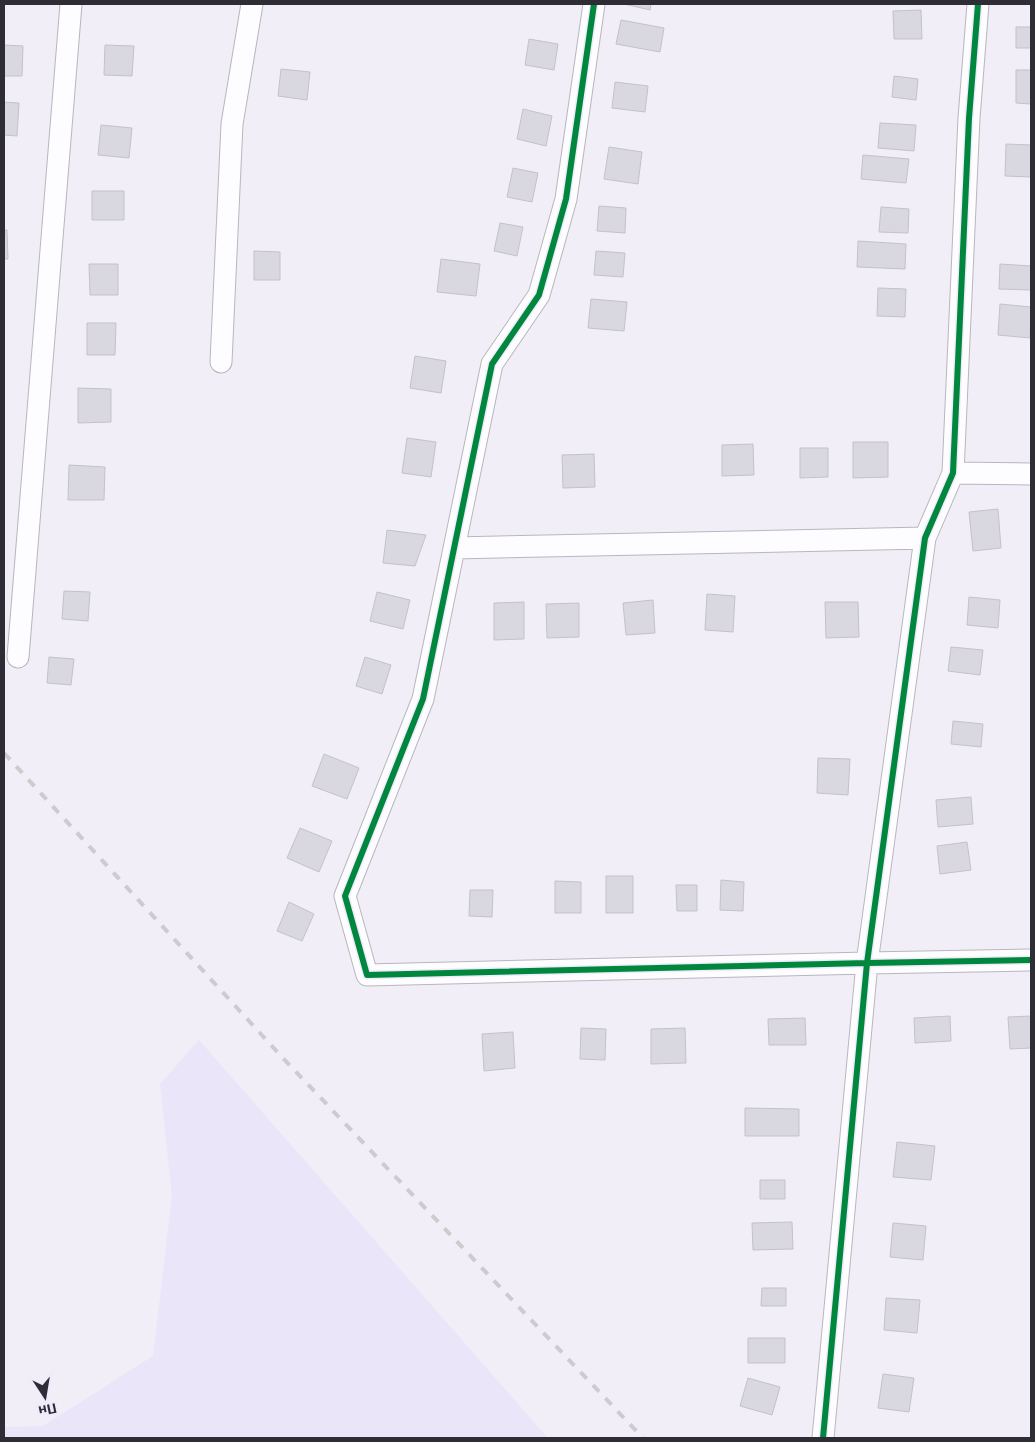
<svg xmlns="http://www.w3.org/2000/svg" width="1035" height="1442" font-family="'Exo 2',sans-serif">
  <rect width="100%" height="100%" fill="#f1eef8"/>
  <!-- built -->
  <path fill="#eae5f9" d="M199,1040L548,1438H4V1427L43,1426L153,1356L172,1196L160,1084Z"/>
  <!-- building -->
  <path fill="#d9d7df" stroke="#c4c1ca" d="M624,4H651L650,10Z
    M921,10L922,39H894L893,11Z
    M621,20L664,28L660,52L616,44Z
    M1016,27H1031V48H1016Z
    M529,39L558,44L554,70L525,65Z
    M4,45L23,46L22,76H4Z
    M105,45L134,46L132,76L104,75Z
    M281,69L310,72L307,100L278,96Z
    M1016,70H1031V104L1016,103Z
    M894,76L918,79L916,100L892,97Z
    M615,82L648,86L645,112L612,108Z
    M4,102L19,103L17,136L4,135Z
    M523,109L552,116L546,146L517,139Z
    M880,123L916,125L914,151L878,148Z
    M101,125L132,128L129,158L98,155Z
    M1006,144L1031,145V177L1005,176Z
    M609,147L642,152L638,184L604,179Z
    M863,155L909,159L906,183L861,179Z
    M513,168L538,173L532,202L507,197Z
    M92,191H124V220H92Z
    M599,206L626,208L625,233L597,231Z
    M881,207L909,209L908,233L879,232Z
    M500,223L523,227L517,256L494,251Z
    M4,230H7L8,259H4Z
    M858,241L906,244L905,269L857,267Z
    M254,251L280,252V280H254Z
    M596,251L625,253L623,277L594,275Z
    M441,259L480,264L476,296L437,292Z
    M89,264H118V295H90Z
    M1000,264L1031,266V290L999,289Z
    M878,288L906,289L905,317L877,316Z
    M591,299L627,302L624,331L588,328Z
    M1000,304L1031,307L1030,338L998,335Z
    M87,323H116L115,355H87Z
    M415,356L446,361L441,393L410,388Z
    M78,388L111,389V422L78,423Z
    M407,438L436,442L431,477L402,473Z
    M853,442H888V477L853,478Z
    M753,444L754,475L722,476V445Z
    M800,448H828V477L800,478Z
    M594,454L595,487L563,488L562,455Z
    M69,465L105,467L104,500H68Z
    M998,509L1001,548L973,551L969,512Z
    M387,530L426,535L415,566L383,563Z
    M64,591L90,592L88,621L62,619Z
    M377,592L410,600L403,629L370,621Z
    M707,594L735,596L733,632L705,630Z
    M969,597L1000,600L998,628L967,625Z
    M653,600L655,633L626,635L623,603Z
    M524,602V639L494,640V603Z
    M825,602H858L859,637L826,638Z
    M579,603V637L547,638L546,604Z
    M951,647L983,650L980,675L948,671Z
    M49,657L74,659L71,685L47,683Z
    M365,657L391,665L382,694L356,686Z
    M953,721L983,724L981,747L951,744Z
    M324,754L359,768L347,799L312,786Z
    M818,758L850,759L848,795L817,793Z
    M971,797L973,824L938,827L936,800Z
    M300,828L332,841L319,872L287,858Z
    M967,842L971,870L940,874L937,846Z
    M606,876H633V913H606Z
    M721,880L744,882L743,911L720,910Z
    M555,881L581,882V913H555Z
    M676,885H697V911H677Z
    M470,890H493L492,917L469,916Z
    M289,902L314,914L302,941L277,931Z
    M950,1016L951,1041L915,1043L914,1018Z
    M1031,1016V1048L1010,1049L1008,1017Z
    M805,1018L806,1045H769L768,1019Z
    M581,1028L606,1029L605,1060L580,1059Z
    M685,1028L686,1063L651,1064V1029Z
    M513,1032L515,1068L484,1071L482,1034Z
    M745,1108L799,1109V1136H745Z
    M897,1142L935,1146L931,1180L893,1177Z
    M760,1180H785V1199H760Z
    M792,1222L793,1249L753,1250L752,1223Z
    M893,1223L926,1226L923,1260L890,1257Z
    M762,1288H786V1306H761Z
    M886,1298L920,1300L917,1333L884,1330Z
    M748,1338H785V1363H748Z
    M883,1374L914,1378L909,1412L878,1408Z
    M748,1378L780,1387L772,1415L740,1406Z"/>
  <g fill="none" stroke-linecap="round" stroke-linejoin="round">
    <!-- minor casing -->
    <g stroke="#b8b6bf" stroke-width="23">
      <path id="minor" d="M594,4L566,199L539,295L492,364L423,699L345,896L367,975L867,963L1031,960
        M221,362L232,124L252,4
        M953,473L1031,474
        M454,548L925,538
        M18,657L71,4
        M823,1438L867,963L925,538L953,473L969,118L978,4"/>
    </g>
    <!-- minor -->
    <use href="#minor" stroke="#fdfcfe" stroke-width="21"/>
    <!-- rail -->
    <path stroke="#ccccce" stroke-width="4" stroke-dasharray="9 9" stroke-linecap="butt" d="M4,753L281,1056L643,1438"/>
    <!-- cycleway casing -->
    <g stroke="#efeafc" stroke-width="9">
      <path id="cycleway" d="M594,4L566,199L539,295L492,364L423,699L345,896L367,975L867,963L1031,960
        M823,1438L867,963L925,538L953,473L969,118L978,4"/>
    </g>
    <!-- cycleway -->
    <use href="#cycleway" stroke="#00873e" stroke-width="6"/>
  </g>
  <!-- border -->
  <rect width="1035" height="1442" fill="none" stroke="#2e2c34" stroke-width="10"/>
  <!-- north arrow -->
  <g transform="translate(45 1397) rotate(168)" stroke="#efeafc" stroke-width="4" paint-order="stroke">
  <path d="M0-4L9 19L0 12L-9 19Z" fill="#2e2c34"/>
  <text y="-8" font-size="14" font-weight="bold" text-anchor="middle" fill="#2e2c34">Пн</text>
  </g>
</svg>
